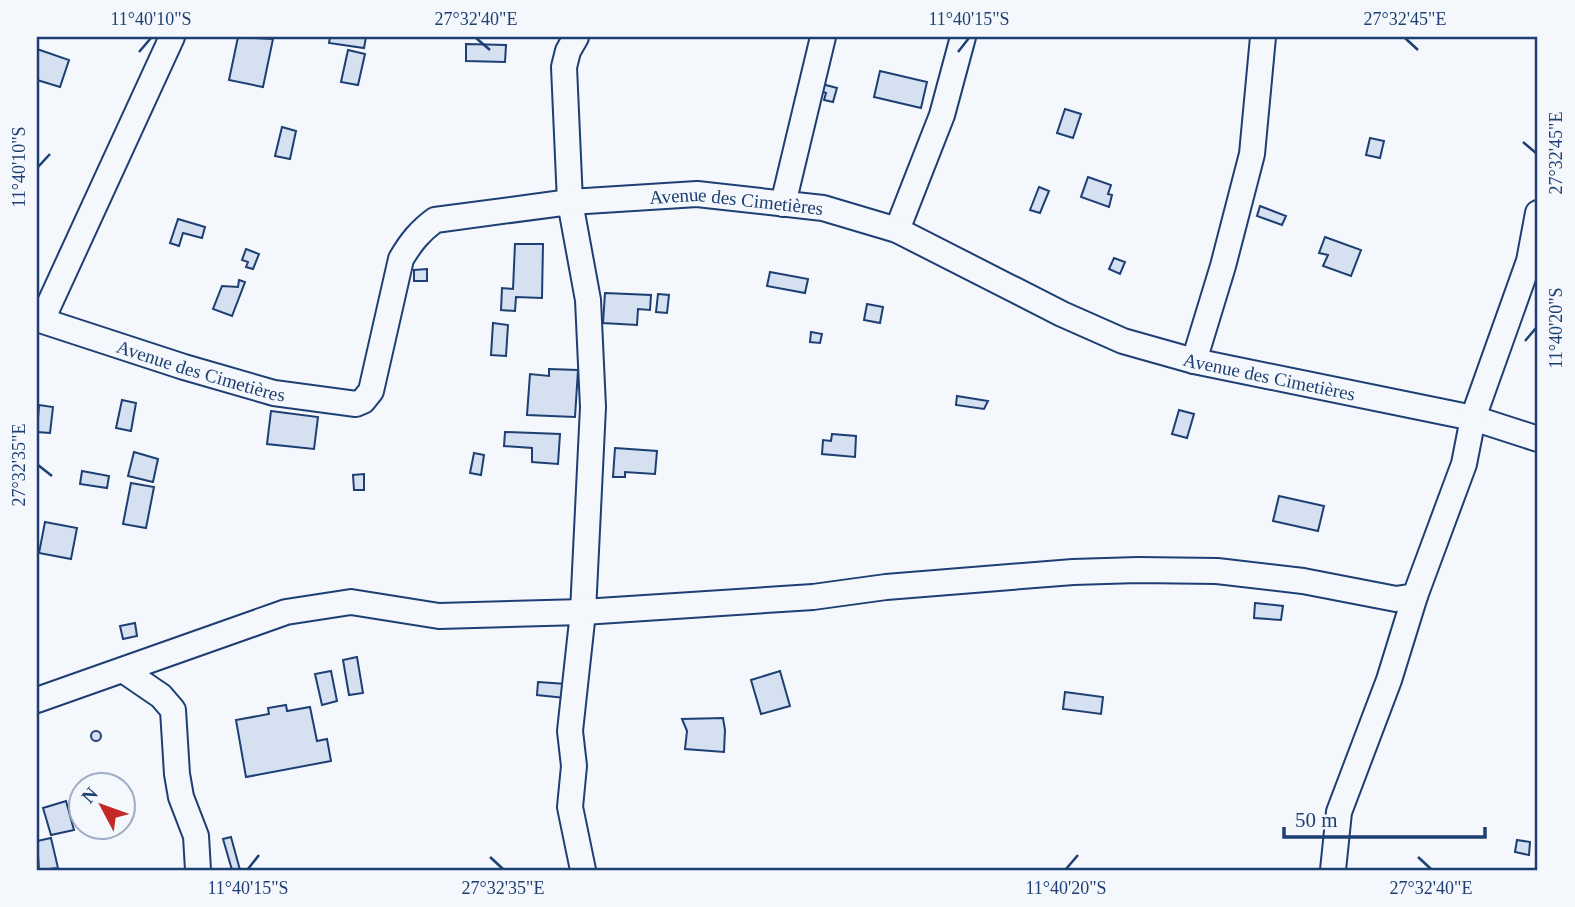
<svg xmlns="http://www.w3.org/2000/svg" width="1575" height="907" font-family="Georgia,serif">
  <rect width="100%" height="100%" fill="#f4f7fb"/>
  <!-- building -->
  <path fill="#d5e0f0" stroke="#1d3f73" stroke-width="2" d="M238,37L273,39L263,87L229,80Z
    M330,37H366L364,48L329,43Z
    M466,44L506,45L505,62L466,61Z
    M37,49L69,60L60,87L37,80Z
    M348,50L365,54L358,85L341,82Z
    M880,71L927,82L921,108L874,97Z
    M822,84L837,88L833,102L824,100L826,93L820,91Z
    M1065,109L1081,114L1073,138L1057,133Z
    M282,127L296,131L290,159L275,156Z
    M1370,138L1384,141L1380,158L1366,155Z
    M1088,177L1111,185L1108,194L1112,195L1109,207L1081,197Z
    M1039,187L1049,191L1040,213L1030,210Z
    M1260,206L1286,216L1282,225L1257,216Z
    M178,219L205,227L202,238L183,233L179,246L170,243Z
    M1325,237L1361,250L1351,276L1323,266L1328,255L1319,253Z
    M515,244H543L542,298L516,297L515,311L501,310L502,288L513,289Z
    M246,249L259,254L253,269L246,267L248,262L242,260Z
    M1114,258L1125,262L1120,274L1109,269Z
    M427,269V281H414V270Z
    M770,272L808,279L805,293L767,286Z
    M239,280L245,282L232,316L213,309L222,286L238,287Z
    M605,293L651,295L650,310L638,309L637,325L603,323Z
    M658,294L669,295L667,313L656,312Z
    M867,304L883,307L880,323L864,320Z
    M493,323L508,325L506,356L491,355Z
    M811,332L822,334L820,343L810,342Z
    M549,369L578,370L575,417L527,415L530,374L549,376Z
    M957,396L988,401L984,409L956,405Z
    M122,400L136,403L131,431L116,428Z
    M39,405L53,407L50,433L37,432Z
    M1179,410L1194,414L1187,438L1172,434Z
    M271,411L318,417L314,449L267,444Z
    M505,432L560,434L558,464L532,462V448L504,446Z
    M832,434L856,436L855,457L822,454L823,440L831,441Z
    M615,448L657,451L655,474L625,472V477H613Z
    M134,452L158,459L153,482L128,476Z
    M474,453L484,455L481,475L470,473Z
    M82,471L109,476L107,488L80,484Z
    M364,474V490H354L353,475Z
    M131,483L154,487L146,528L123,524Z
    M1279,496L1324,506L1318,531L1273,521Z
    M45,522L77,528L71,559L39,553Z
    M1255,603L1283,606L1281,620L1254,618Z
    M135,623L137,636L123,639L120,626Z
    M357,657L363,693L349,695L343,660Z
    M331,671L337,701L322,705L315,674Z
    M780,671L790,706L761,714L751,680Z
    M538,682L566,684L565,698L537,695Z
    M1065,692L1103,697L1101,714L1063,709Z
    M286,705L287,711L310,707L317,741L327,739L331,761L246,777L236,720L269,714L268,708Z
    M723,718L725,730L724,752L685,749L687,731L682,719Z
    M91 736a5 5 0 1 1 10 0a5 5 0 1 1-10 0Z
    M66,801L74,830L51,835L43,808Z
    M231,837L240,870H232L223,839Z
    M51,838L58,868L39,870L37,841Z
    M1517,840L1530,842L1529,855L1515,852Z"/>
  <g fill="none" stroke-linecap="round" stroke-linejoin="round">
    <!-- street casing -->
    <g stroke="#1d3f73" stroke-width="28">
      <g id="street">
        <path d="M576,37L568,51L564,67L570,202L588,300L593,407L583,612L570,731L574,766L570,807L583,870"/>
        <path d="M783,204L823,37"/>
        <path d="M897,230L942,115L963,37"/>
        <path id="s1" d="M37,319L184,367L274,393L356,404L363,401L371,391L401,259C411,242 420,231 435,220L570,202L697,194L823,208L897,230L1062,314L1123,341L1194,361L1473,418L1538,439"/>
        <path d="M42,320L172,37"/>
        <path d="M1194,361L1223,266L1252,154L1263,37"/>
        <path d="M123,670L161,696L173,710L177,774L181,797L196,836L198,870"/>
        <path d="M37,700L286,612L351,602L439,616L583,612L813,597L886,587L1073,572L1138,570L1217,571L1303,581L1396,599L1415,596L1464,464L1473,418L1529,261L1538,213"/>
        <path d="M1333,870L1339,812L1389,680L1415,596"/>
      </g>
    </g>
    <!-- street -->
    <use href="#street" stroke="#f4f7fb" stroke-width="24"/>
  </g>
  <!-- ticks -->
  <path fill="none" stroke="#1d3f73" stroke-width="2.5" d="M476,38L490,50M1405,38L1418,50M139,52L151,38M958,52L969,38M1523,142L1536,153M38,167L50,154M1525,341L1536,328M38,465L52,476M490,857L503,869M1418,857L1431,869M248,869L259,855M1066,869L1078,855"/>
  <g text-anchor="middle" stroke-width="5" stroke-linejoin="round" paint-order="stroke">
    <!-- street labels -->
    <g font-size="19" fill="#1d3f73" stroke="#f4f7fb">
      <text dy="7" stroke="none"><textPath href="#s1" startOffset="842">Avenue des Cimetières</textPath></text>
      <text dy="7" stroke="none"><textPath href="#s1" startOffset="172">Avenue des Cimetières</textPath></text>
      <text dy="7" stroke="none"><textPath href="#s1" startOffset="1409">Avenue des Cimetières</textPath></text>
    </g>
  </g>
  <!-- border -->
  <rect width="1575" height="907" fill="none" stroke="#f4f7fb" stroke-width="77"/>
  <!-- north arrow -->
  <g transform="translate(102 806) rotate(311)"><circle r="33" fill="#f4f7fb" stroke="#9eadc5" stroke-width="2"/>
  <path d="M0-5L12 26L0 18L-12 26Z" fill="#c62828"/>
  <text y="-10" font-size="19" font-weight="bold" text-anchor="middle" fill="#1d3f73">N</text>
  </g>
  <!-- scale -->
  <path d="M1284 827v10h201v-10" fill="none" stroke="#1d3f73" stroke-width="3.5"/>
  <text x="1295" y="827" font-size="21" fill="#1d3f73" stroke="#f4f7fb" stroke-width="5" paint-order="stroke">50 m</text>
  <rect x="38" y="38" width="1498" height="831" fill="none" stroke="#1d3f73" stroke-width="2.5"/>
  <g font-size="18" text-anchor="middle" fill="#1d3f73">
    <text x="151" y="25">11°40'10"S</text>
    <text x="476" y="25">27°32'40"E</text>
    <text x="969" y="25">11°40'15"S</text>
    <text x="1405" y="25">27°32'45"E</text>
    <text transform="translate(1556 153) rotate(-90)" y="6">27°32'45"E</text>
    <text transform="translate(19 167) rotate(-90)" y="6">11°40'10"S</text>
    <text transform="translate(1556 328) rotate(-90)" y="6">11°40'20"S</text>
    <text transform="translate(19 465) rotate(-90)" y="6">27°32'35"E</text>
    <text x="248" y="894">11°40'15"S</text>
    <text x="503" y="894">27°32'35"E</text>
    <text x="1066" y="894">11°40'20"S</text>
    <text x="1431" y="894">27°32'40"E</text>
  </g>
</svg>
